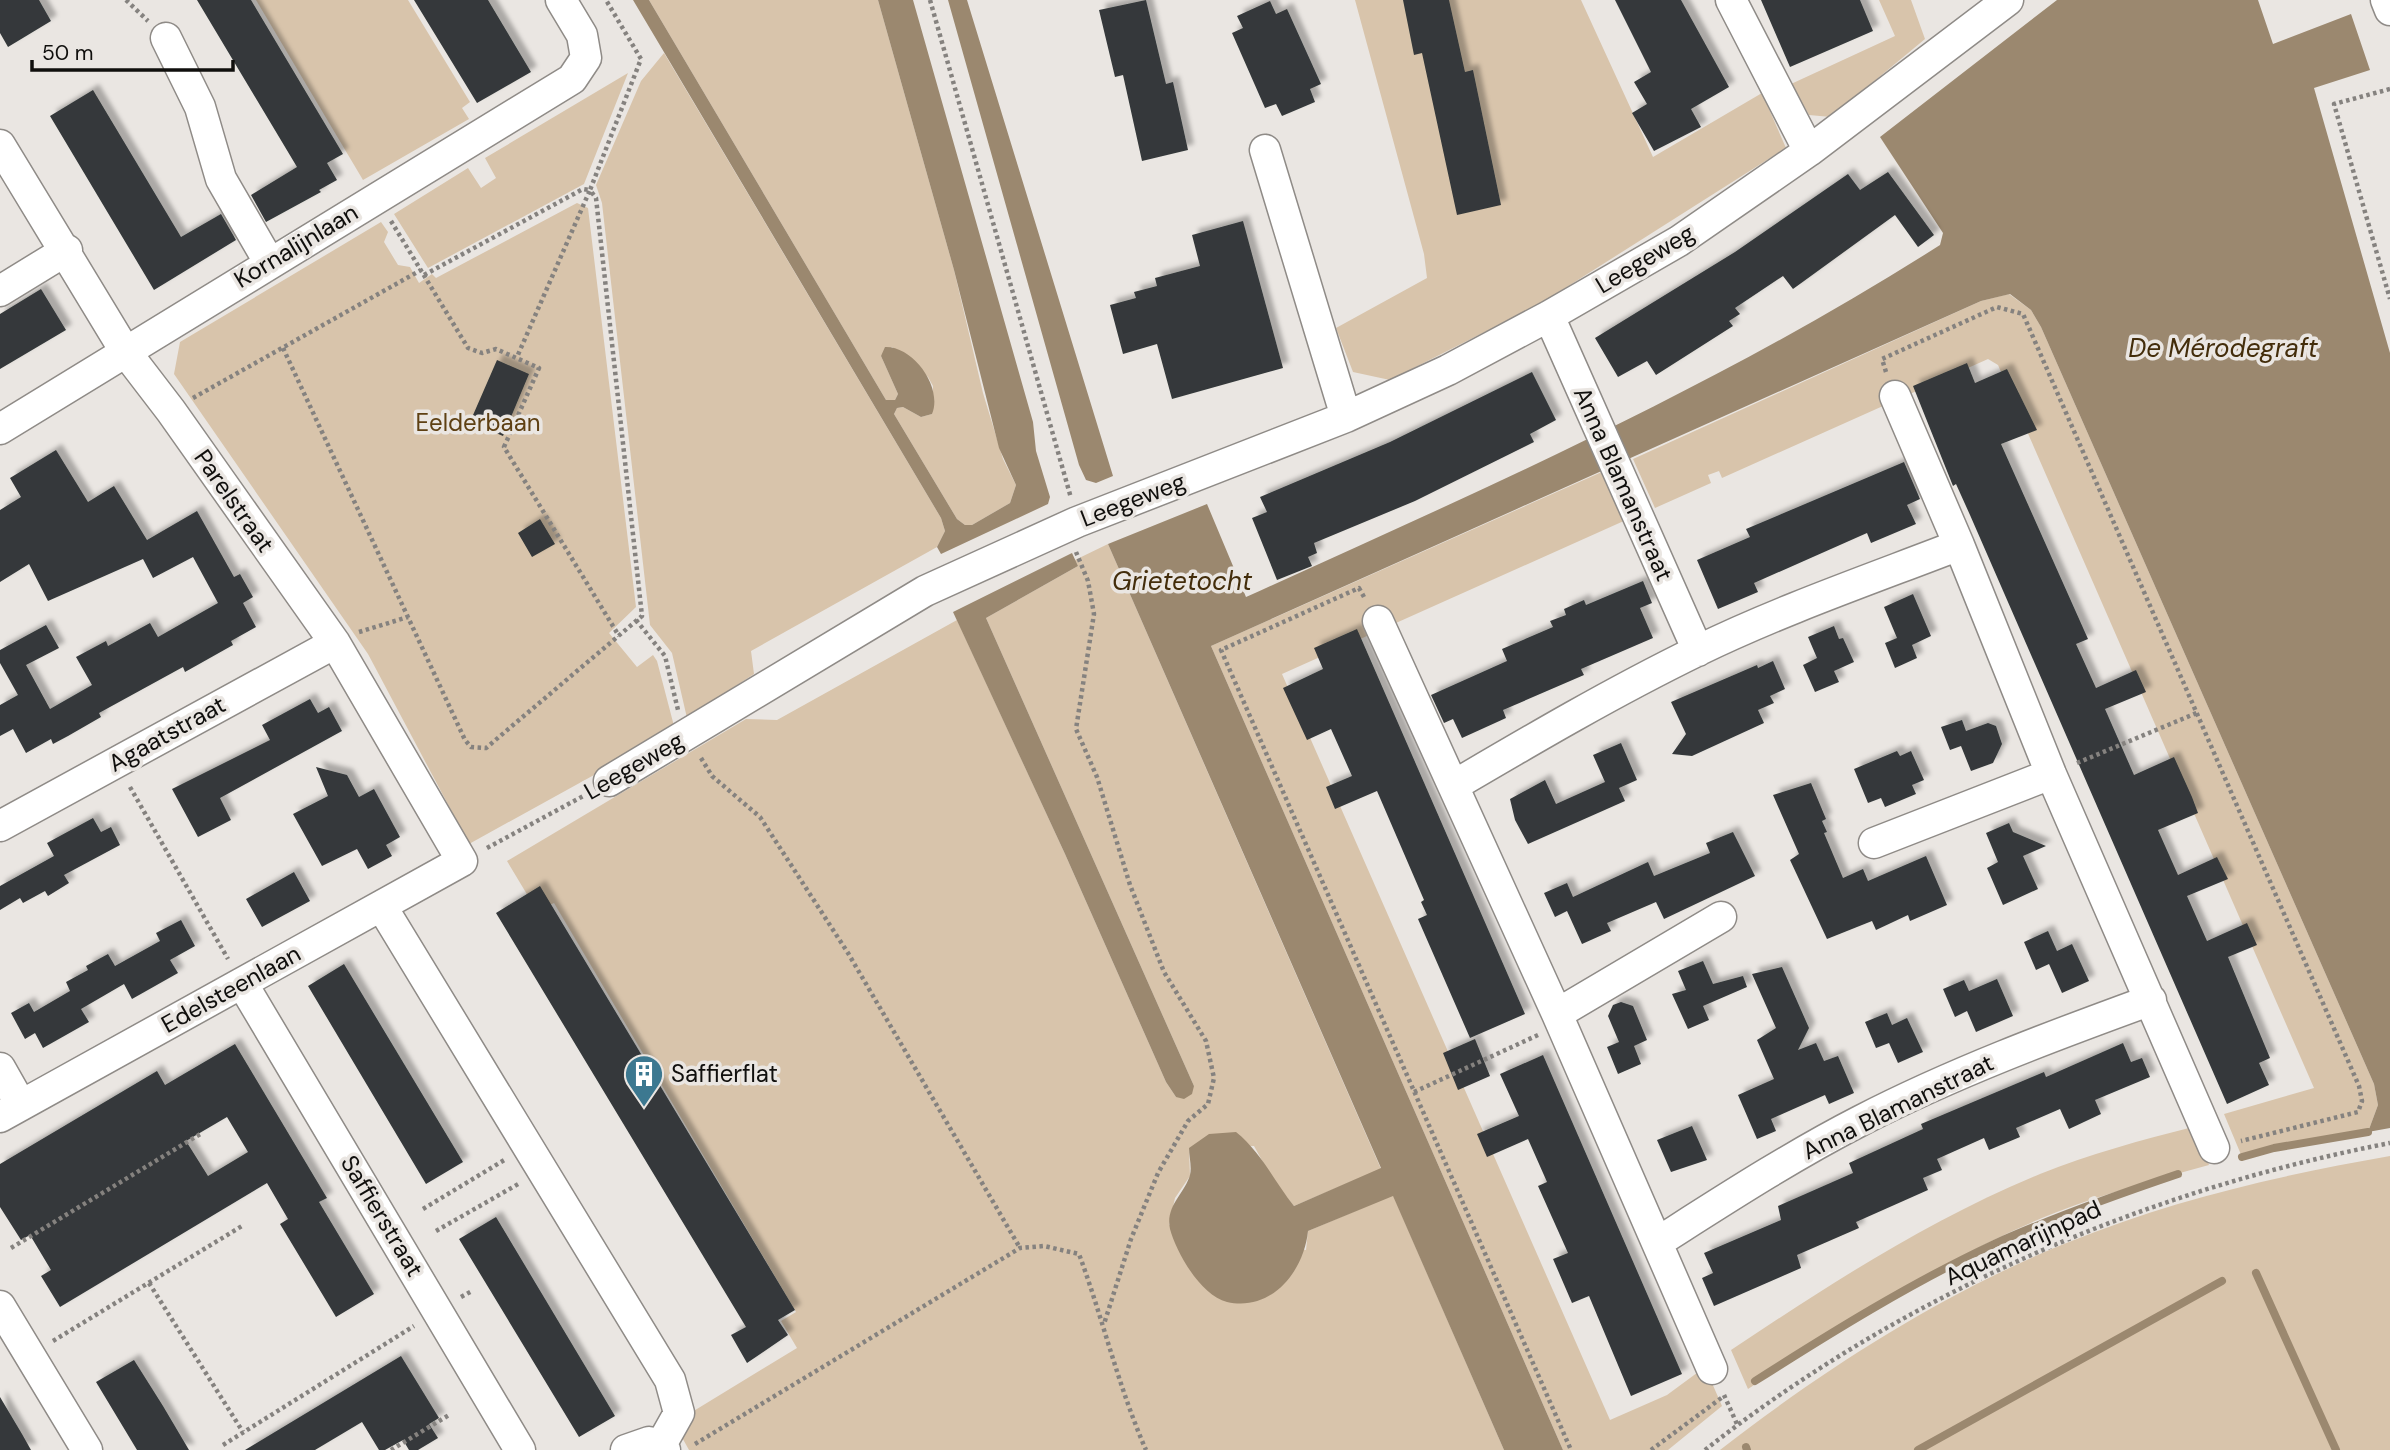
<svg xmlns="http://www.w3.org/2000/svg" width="2390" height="1450" font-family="'DM Sans',sans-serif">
  <defs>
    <filter id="shadow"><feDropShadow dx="6" dy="-6" stdDeviation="2" flood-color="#0004"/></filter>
  </defs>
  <rect width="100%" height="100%" fill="#eae6e2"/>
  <!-- green -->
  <path fill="#d8c4ab" d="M256,0H408L470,102L462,108L469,119L363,180Z
    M649,0H878L954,270L983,393L1003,459L1016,485L1010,503L972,525H965L957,519L894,414L897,408L903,407L921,417L932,414L933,386L928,377L892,347L881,356L898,394L895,400H886Z
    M1355,0H1581L1653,157L1762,93L1786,148L1540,304L1390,380L1353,372L1336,328L1427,278L1424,254Z
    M1879,0H1911L1925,39L1831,117L1809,115L1791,84L1895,36Z
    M664,53L941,518L945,531L937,547L751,651L754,674L687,718L672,653L650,625L602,203L596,185L641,81Z
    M628,73L584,184L428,268L394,214L468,168L481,188L496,178L485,158Z
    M577,203L588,208L636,607L609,633L637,667L653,655L657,661L674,726L623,759L469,844L368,654L174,374L180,342L381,222L388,232L384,242L398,265L410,267L419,283L432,274L436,278Z
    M2009,294L2031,310L2041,327L2374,1084L2378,1105L2368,1132L2274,1148L2242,1157L2224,1114L2314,1088L1998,365L1988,359L1722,478L1719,471L1708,475L1711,483L1655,508L1633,459L1981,301Z
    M1604,471L1626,520L1282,674L1610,1420L1667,1395L1705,1367L1722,1406L1668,1450H1563L1211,646Z
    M1108,544L1381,1169L1294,1206L1274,1182L1254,1146L1189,1148L1190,1176L1175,1198L1169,1225L1306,1250L1308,1231L1393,1195L1504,1450H689L674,1423L797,1348L781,1321L796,1312L554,903L537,911L507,861L746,719L777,720L957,620L1065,854L1166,1082L1176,1097L1194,1086L986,618L1078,566L1075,560Z
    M2193,1127L2209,1165C2158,1179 2107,1193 2057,1212C1946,1256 1847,1323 1748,1389L1731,1350C1830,1284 1930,1219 2040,1174C2090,1154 2141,1140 2193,1127Z
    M2390,1156V1450H1720C1824,1369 1946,1291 2069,1242C2172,1200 2281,1175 2390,1156Z"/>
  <!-- water -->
  <path fill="#9b886f" d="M633,0H649L886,400H895L898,394L881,356L885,347C914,346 943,388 932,414L921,417L903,407L897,408L894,414L957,519L965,525H972L1010,503L1016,485L999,448L954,270L878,0H913L1033,422L1036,451L1050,497L1048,504L941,554L937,547L945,531L941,518Z
    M948,0H967L1113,476L1096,483L1086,480L1079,465Z
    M2057,0H2258L2273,44L2351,14L2370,70L2314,88L2390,353V1128L2368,1132L2378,1105L2374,1084L2041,327L2031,310L2010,294L1981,301L1211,646L1563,1450H1504L1393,1196L1308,1231C1304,1271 1272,1312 1227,1302C1201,1296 1176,1252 1170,1229C1165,1206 1185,1193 1190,1175C1192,1167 1189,1156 1189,1148L1209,1134L1236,1132C1261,1152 1274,1181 1294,1206L1381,1168L1108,544L1207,504L1246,597C1482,490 1721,385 1940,245L1943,233L1880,137Z
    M1072,553L1078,566L986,618L1194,1086L1192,1094L1184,1099L1176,1097L1166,1082L1065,854L953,612Z"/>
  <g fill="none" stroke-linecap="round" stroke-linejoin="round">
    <!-- stream -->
    <path stroke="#9b886f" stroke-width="8" d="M2242,1157L2274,1148L2368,1132
      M2256,1273L2336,1450
      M1755,1381C1832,1332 1911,1283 1994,1244C2054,1217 2116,1195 2178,1174
      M1746,1447L1747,1450
      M1918,1450L2222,1281"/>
  </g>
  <!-- building -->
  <path fill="#34393a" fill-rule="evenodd" filter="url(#shadow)" d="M0,0H39L51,21L8,47L0,33Z
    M197,0H251L343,154L327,163L337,180L319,190L321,192L266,222L251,195L297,167Z
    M414,0H488L531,72L477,103Z
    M1146,0L1166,84L1173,82L1188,150L1142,161L1123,75L1115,77L1099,10Z
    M1403,0H1449L1465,72L1473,70L1501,205L1457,215L1422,53L1414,55Z
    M1615,0H1681L1729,87L1691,109L1701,127L1654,151L1632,113L1647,104L1634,82L1651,72Z
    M1761,0H1860L1873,31L1790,67Z
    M1270,1L1276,14L1287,9L1321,84L1310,89L1315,102L1282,116L1276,104L1265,108L1232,33L1243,28L1237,16Z
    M93,90L181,237L221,214L236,240L154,290L50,116Z
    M1888,172L1934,235L1918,247L1895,215L1793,289L1783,276L1735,308L1740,314L1729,321L1733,326L1656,375L1647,361L1618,377L1595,338L1735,252L1848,174L1860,190Z
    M1243,221L1283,368L1172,399L1157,344L1123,354L1110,305L1136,298L1134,292L1157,286L1155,278L1200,266L1192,235Z
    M41,289L66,330L0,369V314Z
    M497,360L529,374L503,436L470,422Z
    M1967,363L1975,383L2007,369L2037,430L2001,444L2088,639L2076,644L2096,688L2136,670L2146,692L2105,709L2134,775L2174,757L2192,797L2198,813L2158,830L2178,875L2217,857L2228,879L2187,896L2207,941L2247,923L2257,945L2228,957L2270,1058L2259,1063L2269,1085L2227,1104L1970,515L1956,484L1953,486L1913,386Z
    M1532,372L1556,420L1530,434L1534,442L1415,501L1314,543L1317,553L1308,557L1312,566L1277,580L1252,518L1267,512L1260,497L1390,442Z
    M56,450L88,502L114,486L147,540L197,511L234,577L240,574L253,597L243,603L256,627L231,641L233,645L185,672L183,667L99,713L101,717L68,736L53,744L51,739L26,753L13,729L0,736V705L18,695L0,663V650L46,625L59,648L26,665L50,709L92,685L76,657L106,641L108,646L150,623L158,637L218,603L193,557L153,578L143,559L48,601L29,564L0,582V510L21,497L10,478Z
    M1904,462L1920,499L1907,505L1916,524L1871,543L1867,533L1754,583L1758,592L1718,609L1697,560L1750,537L1746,529Z
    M540,519L555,544L532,557L518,533Z
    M1643,581L1652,603L1640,608L1653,638L1581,669L1584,675L1503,710L1506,718L1462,738L1453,719L1444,723L1431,695L1507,661L1502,649L1553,627L1550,621L1566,615L1564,609L1584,600L1586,605Z
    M1913,594L1931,636L1912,645L1917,658L1895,668L1885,643L1897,638L1884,607Z
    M1834,626L1839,639L1843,638L1854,662L1834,671L1839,682L1815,692L1803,665L1817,658L1808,637Z
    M1357,629L1525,1014L1470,1038L1418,919L1427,915L1421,902L1424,900L1377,791L1335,809L1326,787L1352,776L1331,729L1307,740L1283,688L1323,669L1314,648Z
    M1773,661L1785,689L1770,696L1774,703L1758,710L1764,723L1692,756L1672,754L1686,734L1671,702L1757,665L1758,668Z
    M310,699L318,713L329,707L342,731L220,798L231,820L198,837L172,789L270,740L262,725Z
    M1962,720L1966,731L1988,723L1996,726L2002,744L1993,763L1971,771L1961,746L1950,750L1941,727Z
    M1621,743L1637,780L1619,788L1625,801L1528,844L1515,820L1510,799L1545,780L1556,804L1605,782L1593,755Z
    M1897,751L1900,756L1911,751L1924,780L1912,785L1916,794L1885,807L1881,798L1868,803L1854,769Z
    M316,767L347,775L359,797L374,789L400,837L386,845L392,856L368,869L357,849L322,866L293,814L328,796Z
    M1811,783L1826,819L1822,821L1827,832L1824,833L1843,878L1863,869L1868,881L1926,856L1947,905L1910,921L1908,915L1876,930L1872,921L1827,939L1790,860L1799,854L1773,795Z
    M93,818L101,832L111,827L120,845L64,875L69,883L48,896L45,891L23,903L20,898L0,910V886L54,856L47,843Z
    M2009,823L2013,832L2046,846L2023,856L2038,889L2003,905L1987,868L1998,862L1986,833Z
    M1733,832L1755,876L1664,919L1656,902L1607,923L1611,931L1582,944L1567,911L1555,917L1544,893L1567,883L1573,897L1648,862L1654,876L1710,853L1706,843Z
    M294,872L310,901L262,927L246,899Z
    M540,886L795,1310L778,1320L788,1335L747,1363L731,1335L746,1327L496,913Z
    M181,920L195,946L170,960L178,973L132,999L124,984L81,1009L89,1022L43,1048L35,1033L25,1039L11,1013L29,1003L34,1012L70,991L66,982L88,970L86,966L108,954L115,966L160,941L156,933Z
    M2048,931L2057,951L2072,944L2089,981L2062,993L2049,964L2036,970L2024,942Z
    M1703,961L1713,984L1743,976L1747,987L1703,1006L1709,1020L1688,1029L1672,994L1686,990L1678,971Z
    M344,964L463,1162L426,1184L308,986Z
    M1782,967L1809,1028L1798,1050L1816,1043L1824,1061L1838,1056L1854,1093L1829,1104L1825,1095L1771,1119L1776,1131L1757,1139L1738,1095L1774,1079L1757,1040L1776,1028L1752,974Z
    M1997,979L2013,1016L1976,1032L1967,1011L1955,1017L1943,989L1964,980L1969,991Z
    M1621,1002L1633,1006L1647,1040L1634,1046L1641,1064L1618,1074L1607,1047L1619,1042L1608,1016L1613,1005Z
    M1887,1013L1892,1025L1907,1018L1923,1052L1898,1063L1889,1043L1876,1048L1865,1022Z
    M1475,1039L1490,1076L1458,1090L1443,1053Z
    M2123,1043L2131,1062L2142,1058L2150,1077L2095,1100L2101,1114L2069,1129L2060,1109L2016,1128L2020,1137L1989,1150L1984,1138L1937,1159L1942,1170L1923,1178L1928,1190L1856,1222L1859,1228L1797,1255L1801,1268L1714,1306L1702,1278L1713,1273L1704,1253L1781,1220L1778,1206L1853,1173L1849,1163L1923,1129L1921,1124L2044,1072L2046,1077Z
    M235,1044L327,1198L319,1202L374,1294L336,1317L280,1224L288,1219L267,1183L60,1307L41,1276L51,1270L30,1235L21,1240L0,1207V1164L157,1071L165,1085ZM227,1117L248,1152L208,1176L186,1141Z
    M1543,1055L1682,1374L1631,1396L1589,1296L1572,1303L1553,1259L1568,1253L1538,1186L1547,1182L1528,1139L1487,1157L1477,1134L1519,1116L1500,1074Z
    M1692,1126L1707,1160L1671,1172L1657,1140Z
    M496,1217L615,1416L579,1437L459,1239Z
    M401,1356L439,1418L429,1424L438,1438L418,1450H409L403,1440L385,1450H379L362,1422L315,1450H245Z
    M134,1360L163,1406L189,1450H137L96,1382Z
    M0,1397L22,1434L31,1450H0Z"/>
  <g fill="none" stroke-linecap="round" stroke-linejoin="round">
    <!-- minor casing -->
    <g stroke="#8f8b87" stroke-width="33">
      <path id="minor" d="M1731,0L1809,151
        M2386,0L2390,10
        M166,38L200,107L221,179L269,262
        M0,145L125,351L171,411L335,643L462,861L0,1117
        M1265,150L1346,417
        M0,291L67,250
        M1549,316L1698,651
        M1895,396L1959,545L2051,774L2214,1148
        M0,429L572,79L586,58L582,35L561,0
        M1378,621L1557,1014L1712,1369
        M609,781L925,591L1077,522L1346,417L1448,370L1549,316L1679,241L1809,151L2008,0
        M1453,786C1533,739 1613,692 1697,651C1781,610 1871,579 1959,545
        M0,826L335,643
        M1874,843L2051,774
        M382,907L670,1380L679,1413L661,1445
        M242,983L520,1450
        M1557,1014L1721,917
        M0,1068L21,1105
        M1658,1242C1724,1200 1790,1157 1860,1121C1953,1073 2052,1036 2151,1000
        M0,1306L87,1450
        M626,1450L649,1442L665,1450"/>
    </g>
    <!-- path -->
    <path stroke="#85827f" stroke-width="4.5" stroke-dasharray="3.5 3.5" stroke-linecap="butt" d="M126,0L148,21
      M930,0L1071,498
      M2390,89L2334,104L2390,299
      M391,221L468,348L482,353L496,349L539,368L504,447L619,636
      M424,275L583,189L590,190L517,357
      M283,348L465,740L471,747L486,748L642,616L596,198L590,190L641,59L606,0
      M1886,372L1882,359L1997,307L2023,314L2359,1086L2362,1101L2358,1112L2241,1141
      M193,398L421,270
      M1076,552L1088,581L1094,614L1076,729L1097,777L1130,885L1164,972L1206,1041L1214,1078L1208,1104L1188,1121L1158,1173L1131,1239L1104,1324
      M1364,597L1359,588L1221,650L1571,1450
      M636,620L665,656L678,710
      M359,632L408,617
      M701,758L712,776L760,817L848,953L1020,1248
      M2077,763L2199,712
      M130,787L228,959
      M487,848L587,794
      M1414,1092L1538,1035
      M423,1209L506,1159
      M436,1231L520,1183
      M11,1248L202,1133
      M149,1283L243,1432
      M461,1297L472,1291
      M53,1341L242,1226
      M1724,1395L1737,1424
      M695,1444L1020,1248L1044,1246L1079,1254C1103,1319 1118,1386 1146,1450
      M223,1445L414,1326
      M391,1450L449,1415
      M1651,1450L1724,1396
      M1705,1450C1903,1294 2143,1191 2390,1143"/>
    <!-- minor -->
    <use href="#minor" stroke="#fff" stroke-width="30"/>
  </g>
  <!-- icons -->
  <defs>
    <g id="building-pin" transform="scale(2.0125)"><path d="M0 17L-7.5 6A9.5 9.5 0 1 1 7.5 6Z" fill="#3c7890" stroke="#eae6e2"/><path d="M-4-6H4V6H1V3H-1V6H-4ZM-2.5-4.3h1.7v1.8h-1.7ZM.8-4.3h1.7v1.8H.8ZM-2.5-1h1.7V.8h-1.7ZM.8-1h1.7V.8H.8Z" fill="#fff"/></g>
  </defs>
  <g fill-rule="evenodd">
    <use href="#building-pin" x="644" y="1074"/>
  </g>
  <g text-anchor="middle" stroke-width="7" stroke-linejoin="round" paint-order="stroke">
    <!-- street labels -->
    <g font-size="24" fill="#100f0d" stroke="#eae6e2">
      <text transform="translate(296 246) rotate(-31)" y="8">Kornalijnlaan</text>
      <text transform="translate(1645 259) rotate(-31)" y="8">Leegeweg</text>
      <text transform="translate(1623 484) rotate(66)" y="8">Anna Blamanstraat</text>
      <text transform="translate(1133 500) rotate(-21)" y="8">Leegeweg</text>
      <text transform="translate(234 501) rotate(55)" y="8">Parelstraat</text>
      <text transform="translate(167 734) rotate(-29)" y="8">Agaatstraat</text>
      <text transform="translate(634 766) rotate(-30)" y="8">Leegeweg</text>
      <text transform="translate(231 989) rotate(-29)" y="8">Edelsteenlaan</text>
      <text transform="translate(1898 1107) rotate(-26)" y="8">Anna Blamanstraat</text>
      <text transform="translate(382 1216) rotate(59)" y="8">Saffierstraat</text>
      <text transform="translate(2023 1243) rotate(-25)" y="8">Aquamarijnpad</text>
    </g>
    <!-- park labels -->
    <g font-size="24" fill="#5e4013" stroke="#eae6e2">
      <text x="478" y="431">Eelderbaan</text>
    </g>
    <!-- poi labels -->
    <g font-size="24" fill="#100f0d" stroke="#eae6e2" text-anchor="start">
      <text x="671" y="1082">Saffierflat</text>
    </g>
    <!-- water labels -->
    <g font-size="26" font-style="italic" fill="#432d0b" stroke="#eae6e2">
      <text x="2223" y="357">De Mérodegraft</text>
      <text x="1182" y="590">Grietetocht</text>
    </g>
  </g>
  <!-- scale -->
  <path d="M32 60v10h201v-10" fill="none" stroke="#100f0d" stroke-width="3.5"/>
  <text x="42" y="60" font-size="21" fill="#100f0d" stroke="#eae6e2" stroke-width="5" paint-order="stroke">50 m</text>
</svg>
